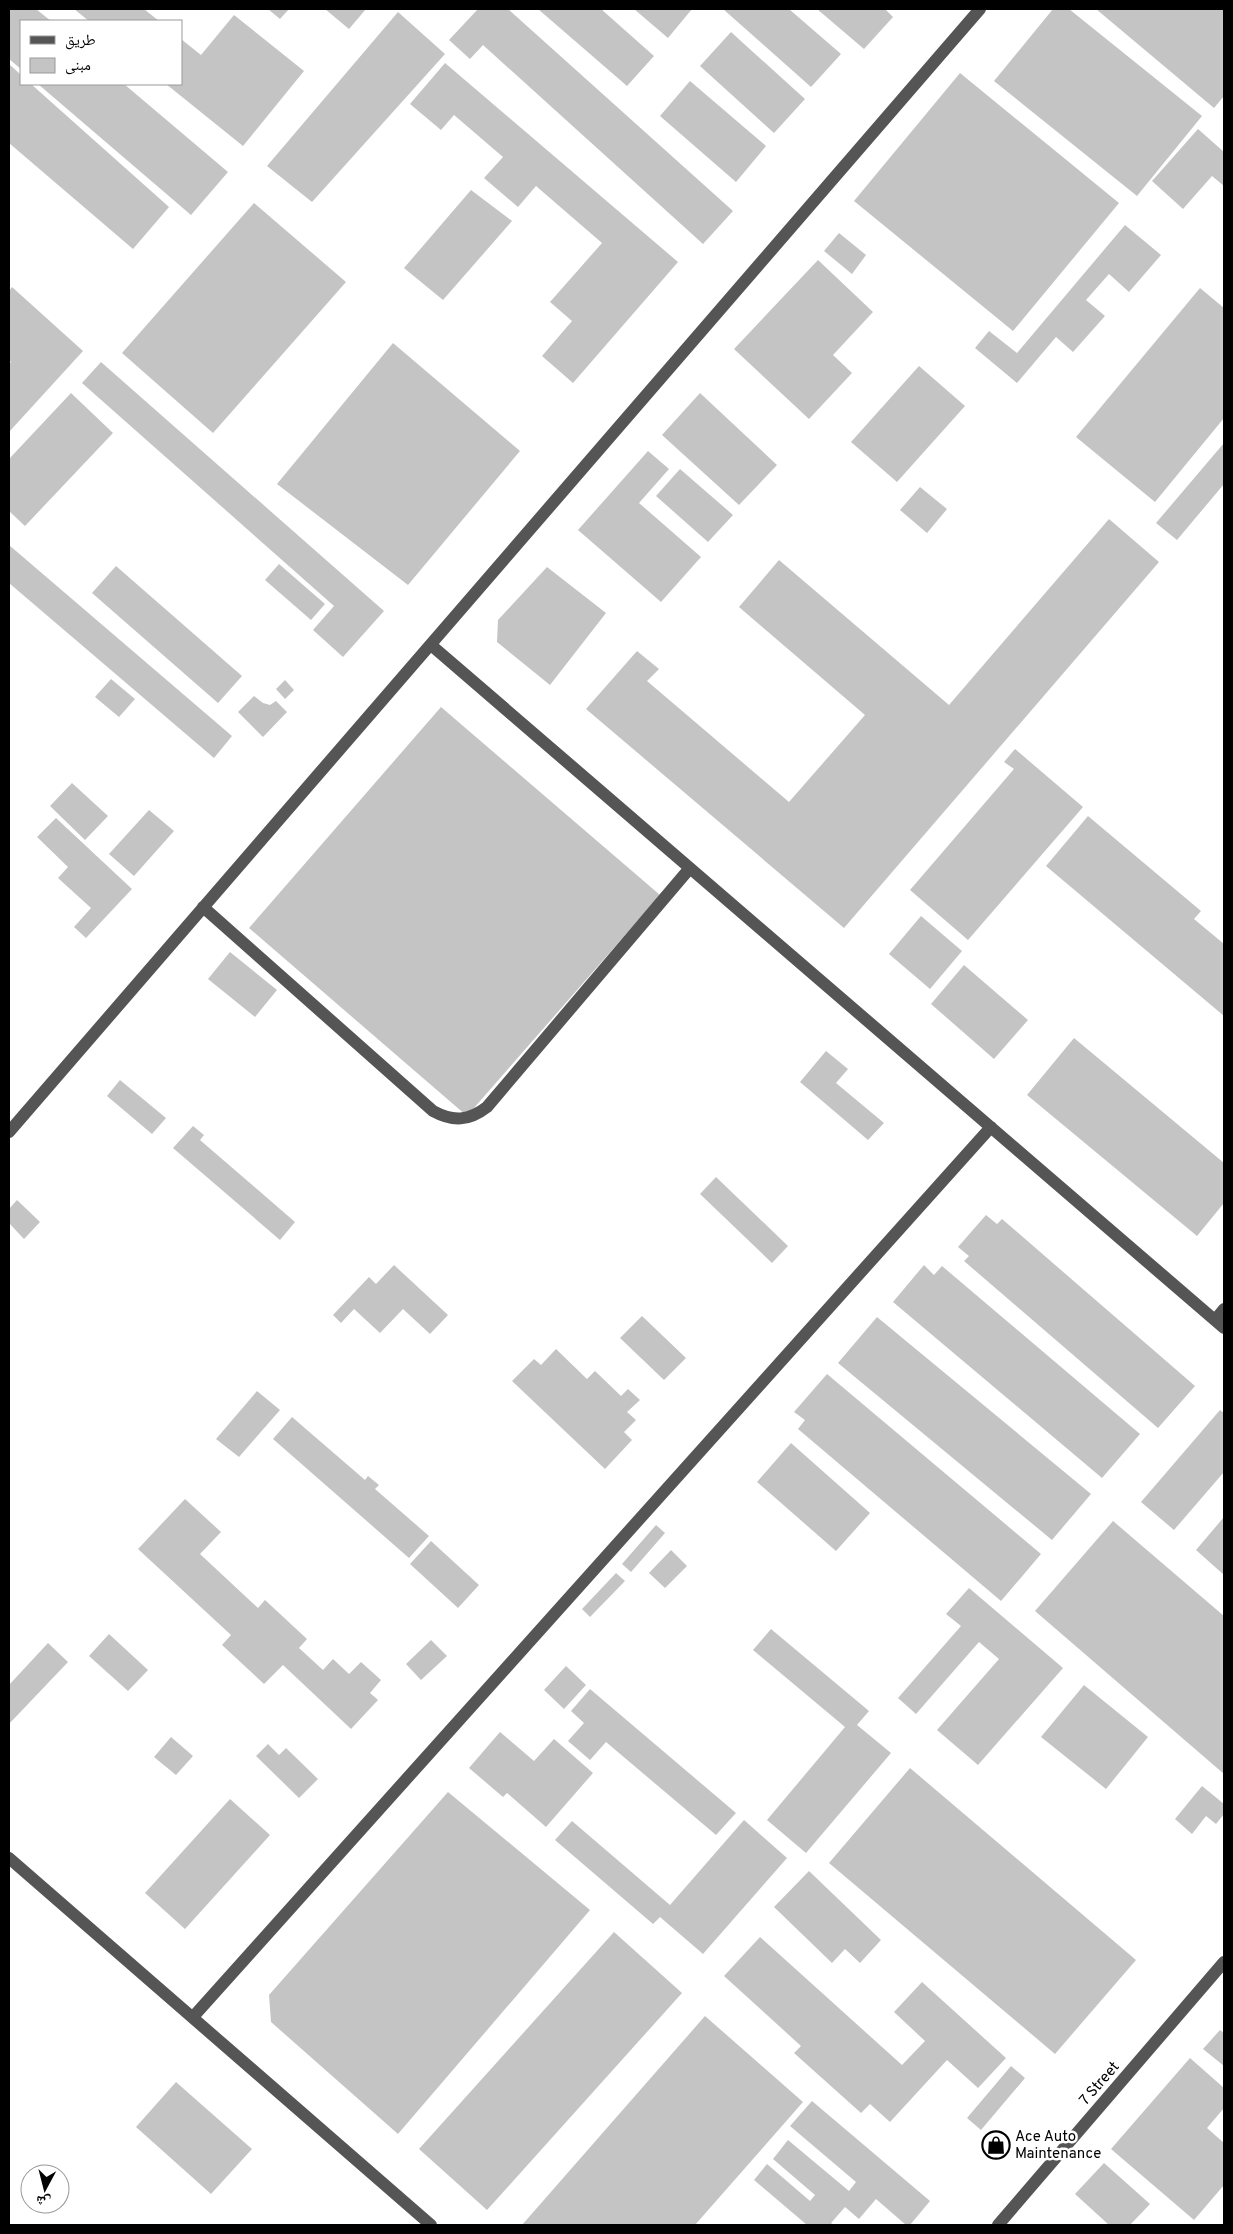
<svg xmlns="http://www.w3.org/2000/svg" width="1233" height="2234" font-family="Overpass,'Noto Naskh Arabic',sans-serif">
  <rect width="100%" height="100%" fill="#fff"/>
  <!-- building -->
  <path fill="#c4c4c4" d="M9,9H36L51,21H21V69L9,59Z
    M74,9H144L159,21H89Z
    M268,9H289L280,19Z
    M325,9H366L349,29Z
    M478,9H508L733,211L703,244L483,45L470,59L449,40Z
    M538,9H601L654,56L627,86Z
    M634,9H692L668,38Z
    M723,9H789L841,54L811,87Z
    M817,9H885L893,17L864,49Z
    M1053,9H1069L1202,116L1137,196L994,81Z
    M1096,9H1224V96L1214,108Z
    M398,12L445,54L312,202L267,166Z
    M234,15L304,71L243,146L166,84H181V39L201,55Z
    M731,32L805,99L774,133L700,66Z
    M445,63L678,262L573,383L542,356L572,321L550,302L602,243L536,186L518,207L484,178L503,157L454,115L441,130L410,104Z
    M9,64L21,75V84H31L169,207L133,249L9,143Z
    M960,73L1119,203L1013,331L854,201Z
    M690,81L766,146L736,182L660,116Z
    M38,84H124L228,172L191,215Z
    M1198,129L1224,152V186L1212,176L1183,209L1152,181Z
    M471,190L512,221L443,300L404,268Z
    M254,203L346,282L213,433L122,353Z
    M1125,225L1161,255L1129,292L1109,274L1086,300L1105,316L1073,352L1056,337L1017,383L975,348L989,331L1017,353Z
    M839,233L866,255L852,274L824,251Z
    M818,260L873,312L833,355L852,373L809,419L734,349Z
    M12,287L83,351L9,432V364L11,362L9,360V291Z
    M1200,288L1224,308V418L1155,502L1076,437Z
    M393,343L520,451L408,585L277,484Z
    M101,362L384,611L343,657L313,630L334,606L82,383Z
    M919,366L965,406L897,482L851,442Z
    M71,393L113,433L25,526L9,511V459Z
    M700,393L777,465L739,505L662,435Z
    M1224,443V484L1177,540L1156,523Z
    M648,451L669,469L639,503L701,557L661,602L578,530Z
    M680,469L733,515L708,542L656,496Z
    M920,487L947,509L927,533L900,510Z
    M1109,519L1159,562L844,928L586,709L637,651L659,669L647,681L789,802L865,715L739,607L779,560L949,705Z
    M9,545L232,736L214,758L9,583Z
    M279,564L325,604L311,620L265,580Z
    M116,566L242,676L218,703L92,593Z
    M547,567L606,613L550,685L497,642L498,620Z
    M111,679L135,699L119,717L95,697Z
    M285,680L294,690L285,699L276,689Z
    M254,696L263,703L270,705L276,701L287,712L263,737L238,712Z
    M441,707L660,895L467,1116L249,928Z
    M1015,749L1083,807L968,940L910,890L1014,769L1004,762Z
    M72,783L108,816L85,840L50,806Z
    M149,810L174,831L134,876L109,854Z
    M1088,816L1201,911L1194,919L1224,944V1016L1046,866Z
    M56,818L132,889L86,938L74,927L91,908L58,878L68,867L37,837Z
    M921,916L962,951L930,989L889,954Z
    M230,952L277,990L255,1017L208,979Z
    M964,965L1028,1020L994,1059L931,1004Z
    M1074,1038L1224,1163V1203L1197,1236L1027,1095Z
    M826,1051L848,1069L836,1083L884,1123L868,1140L800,1082Z
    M120,1080L166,1118L152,1134L107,1096Z
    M193,1126L204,1135L200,1140L295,1222L280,1240L173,1148Z
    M716,1177L788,1246L772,1263L700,1194Z
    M17,1200L40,1222L24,1239L9,1223V1209Z
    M986,1215L997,1224L1002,1219L1195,1386L1158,1428L964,1261L969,1256L958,1247Z
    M394,1265L448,1315L430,1334L403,1309L380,1333L354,1309L341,1323L333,1315L369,1277L376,1284Z
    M924,1265L934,1275L942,1266L1140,1434L1102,1478L893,1302Z
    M642,1316L686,1358L664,1380L620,1338Z
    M877,1317L1091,1494L1052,1540L838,1363Z
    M556,1349L587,1379L595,1371L621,1396L628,1389L640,1400L627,1412L636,1420L624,1432L632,1440L605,1469L512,1381L534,1359L541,1365Z
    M827,1374L1041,1554L1001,1601L798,1429L805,1420L794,1412Z
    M257,1391L280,1410L239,1457L216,1439Z
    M1220,1410L1224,1413V1472L1174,1530L1141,1502Z
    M292,1417L365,1480L368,1476L379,1485L375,1489L429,1536L409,1558L273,1439Z
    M791,1443L870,1513L836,1551L757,1482Z
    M185,1499L221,1532L200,1554L258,1608L265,1600L307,1639L299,1648L323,1670L333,1659L349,1674L361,1662L381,1680L370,1693L378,1700L351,1729L283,1665L264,1684L222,1645L231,1635L138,1549Z
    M1224,1517V1575L1196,1550Z
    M1113,1521L1224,1616V1774L1035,1611Z
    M656,1525L665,1533L631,1572L622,1564Z
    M431,1541L479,1585L458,1608L410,1564Z
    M671,1550L687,1566L665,1588L649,1573Z
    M616,1573L625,1581L590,1617L582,1609Z
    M969,1588L1063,1668L978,1765L937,1730L999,1659L979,1642L916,1714L898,1698L961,1626L946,1614Z
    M771,1629L869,1711L857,1725L891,1753L806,1853L767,1820L845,1727L753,1650Z
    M109,1634L148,1670L128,1691L89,1656Z
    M431,1640L447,1656L421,1680L406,1664Z
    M48,1643L68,1662L9,1724V1685Z
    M566,1666L586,1685L564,1709L544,1690Z
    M1084,1685L1148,1737L1106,1789L1041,1737Z
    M590,1689L736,1813L716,1835L606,1742L590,1760L568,1741L584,1723L571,1711Z
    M500,1732L534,1761L554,1739L593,1773L546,1827L507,1793L503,1797L469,1768Z
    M171,1737L193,1756L176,1775L154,1757Z
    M268,1744L279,1755L286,1748L318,1779L299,1798L256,1756Z
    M910,1768L1136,1960L1055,2054L829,1863Z
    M1202,1786L1224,1804V1814L1216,1824L1206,1816L1192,1834L1175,1819Z
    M448,1792L590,1910L398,2134L271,2022L269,1995Z
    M230,1799L270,1835L185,1929L145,1893Z
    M744,1820L787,1858L703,1954L660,1917L653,1924L555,1840L572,1821L670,1905Z
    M809,1871L881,1940L860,1963L845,1949L832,1963L774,1907Z
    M614,1932L682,1993L487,2210L419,2149Z
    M760,1937L902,2065L925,2041L894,2012L922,1982L1006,2058L978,2088L947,2060L890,2122L870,2104L861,2113L794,2053L801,2046L724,1976Z
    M705,2016L803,2102L695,2225H522Z
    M1220,2030L1224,2033V2066L1203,2049Z
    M1190,2058L1224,2088V2108L1207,2128L1224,2143V2185L1194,2220L1111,2149Z
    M1011,2066L1025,2078L981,2130L967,2118Z
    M176,2082L252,2149L211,2194L136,2127Z
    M812,2101L930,2201L910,2225H906L876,2199L859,2219L845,2207L831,2223L834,2225H807L754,2180L767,2164L810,2201L815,2195L773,2159L788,2140L849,2191L856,2182L790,2126Z
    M1104,2163L1150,2204L1130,2225H1109L1075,2194Z"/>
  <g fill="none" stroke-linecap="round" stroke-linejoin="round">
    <!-- minor -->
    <path stroke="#555" stroke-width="12" d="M431,645L1224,1328
      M203,907L433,1111C453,1122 469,1121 487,1107L690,868
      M9,1132L980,9
      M1215,1320L1224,1309
      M9,1858L431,2225
      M193,2017L991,1127
      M998,2225L1224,1962"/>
  </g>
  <!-- icons -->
  <defs>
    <g id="shop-ring" transform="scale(1.4375)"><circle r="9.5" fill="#fff" stroke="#000" stroke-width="1.5"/><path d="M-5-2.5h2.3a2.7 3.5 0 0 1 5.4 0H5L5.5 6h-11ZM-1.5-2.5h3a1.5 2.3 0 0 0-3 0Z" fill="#000"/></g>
  </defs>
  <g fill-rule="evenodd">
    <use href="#shop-ring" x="996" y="2145"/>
  </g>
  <g text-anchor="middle" stroke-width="5" stroke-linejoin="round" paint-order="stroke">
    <!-- street labels -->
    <g font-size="15" fill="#000" stroke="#fff">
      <text transform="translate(1099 2083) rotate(-49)" y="5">7 Street</text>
    </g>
    <!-- poi labels -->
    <g font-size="15" fill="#000" stroke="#fff" text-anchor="start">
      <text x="1015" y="2141">Ace Auto<tspan x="1015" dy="17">Maintenance</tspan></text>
    </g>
  </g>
  <!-- border -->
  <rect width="1233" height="2234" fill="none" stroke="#000000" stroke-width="20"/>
  <!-- legend -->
  <rect x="20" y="20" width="162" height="65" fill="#ffffff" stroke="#999999"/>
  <rect x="30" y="36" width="25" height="8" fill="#555555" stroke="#999999"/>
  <text x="65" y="45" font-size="15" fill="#000000">طريق</text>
  <rect x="30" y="58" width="25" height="15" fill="#c4c4c4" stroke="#999999"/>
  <text x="65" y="70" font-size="15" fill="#000000">مبنى</text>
  <!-- north arrow -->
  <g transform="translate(45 2189) rotate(187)"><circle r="24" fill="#ffffff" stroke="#999999"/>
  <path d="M0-4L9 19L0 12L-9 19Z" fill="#000000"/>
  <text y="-8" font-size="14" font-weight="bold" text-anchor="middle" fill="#000000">ش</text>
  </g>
</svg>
